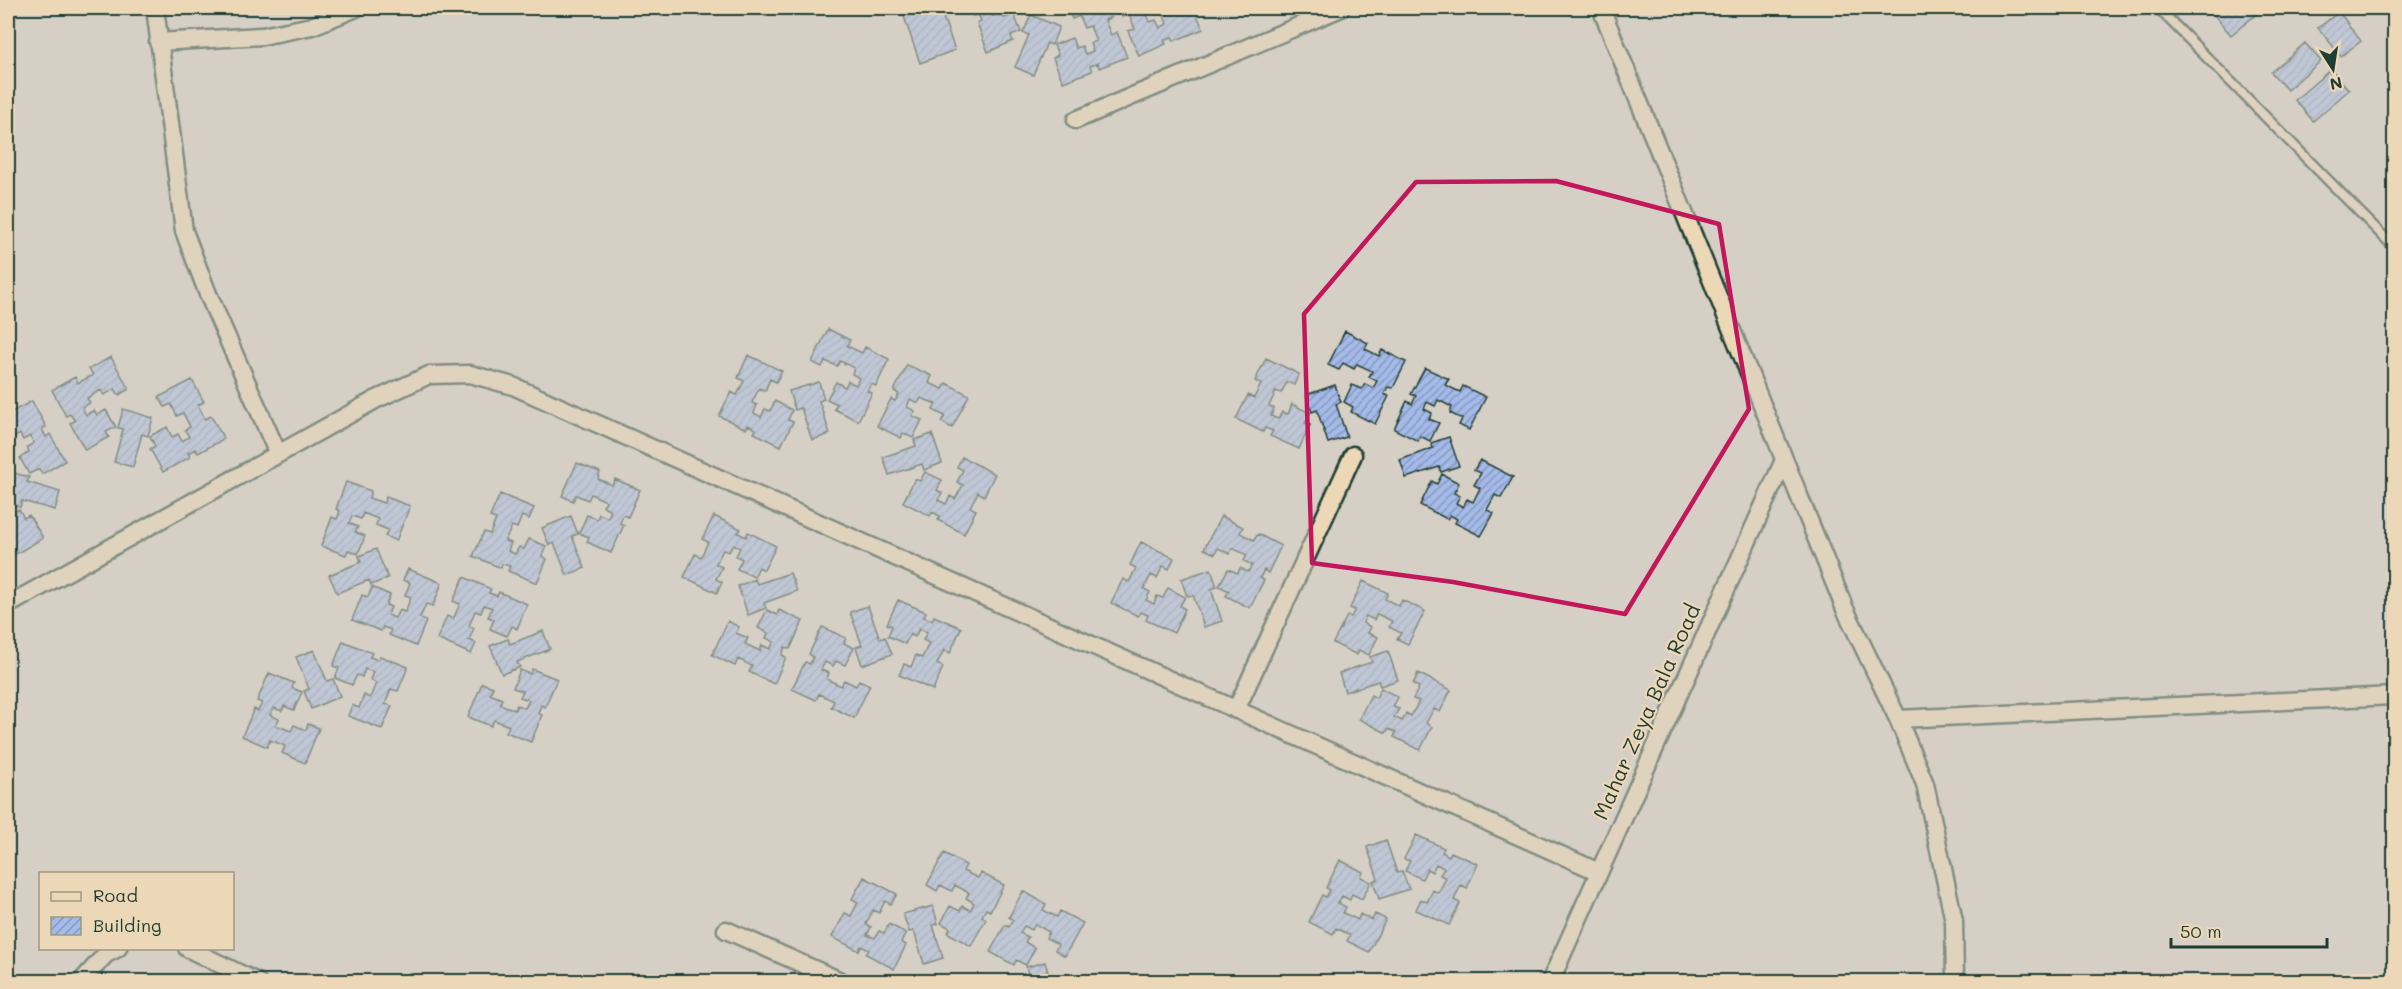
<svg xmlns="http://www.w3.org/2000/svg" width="2402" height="989" font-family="Mali,sans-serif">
  <defs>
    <pattern id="building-hatch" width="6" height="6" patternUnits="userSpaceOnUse" patternTransform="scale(1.5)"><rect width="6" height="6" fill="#a4bae8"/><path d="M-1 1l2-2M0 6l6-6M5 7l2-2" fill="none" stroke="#8598bd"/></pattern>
  </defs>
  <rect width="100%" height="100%" fill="#d6cfc5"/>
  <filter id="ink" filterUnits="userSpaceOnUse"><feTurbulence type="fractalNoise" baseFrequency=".0167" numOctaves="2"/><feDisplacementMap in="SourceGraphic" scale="12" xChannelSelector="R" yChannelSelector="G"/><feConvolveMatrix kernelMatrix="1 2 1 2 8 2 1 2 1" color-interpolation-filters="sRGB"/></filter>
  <g filter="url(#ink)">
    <!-- building -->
    <path fill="url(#building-hatch)" stroke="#1f3d34" stroke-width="1.5" d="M901,8H940L955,50L920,63Z
      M970,8H993L990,9L993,16L1001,13L1004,18L1014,14L1021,32L1011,36L1013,41L988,52L977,23L981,21L978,14L973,16Z
      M1068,8H1108L1112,17L1105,20L1111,35L1117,32L1127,57L1099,68L1098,63L1090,66L1092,71L1063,82L1053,58L1058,55L1054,45L1072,38L1076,48L1082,46L1085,54L1093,51L1090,43L1096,41L1090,26L1084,28L1079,16L1072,19Z
      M1118,8H1144L1150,22L1156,20L1160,28L1167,24L1164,16L1169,14L1166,8H1194L1203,29L1174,41L1172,37L1164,40L1166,44L1139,56L1128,31L1135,29L1129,14L1122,17Z
      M2208,8H2264L2231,35Z
      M2339,12L2361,41L2341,56L2318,28Z
      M1031,15L1059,27L1052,45L1047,43L1033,75L1015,67L1029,35L1023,33Z
      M2305,43L2321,61L2287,90L2271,72Z
      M2331,69L2349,90L2313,121L2295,100Z
      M828,329L850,340L847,346L862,353L865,347L889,359L876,386L871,384L867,391L872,393L858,421L834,409L837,404L827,399L836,382L845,387L848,381L856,385L859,378L852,374L854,368L840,361L837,366L825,361L822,367L812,362Z
      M1345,331L1368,343L1365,349L1379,356L1382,350L1406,362L1393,388L1388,387L1384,394L1389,396L1375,424L1351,412L1353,407L1344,402L1352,385L1362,389L1365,384L1373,388L1377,381L1369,377L1372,371L1357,364L1354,369L1343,363L1339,370L1328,365Z
      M748,355L782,371L776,382L770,379L765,391L759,388L752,403L757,405L754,413L761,417L765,409L770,411L775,401L792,410L788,420L793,422L781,446L754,433L756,429L748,425L746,429L719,416L731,392L737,395L744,381L738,378Z
      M111,357L129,389L119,395L115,389L104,395L101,390L87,398L90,403L82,407L86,415L94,410L97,415L106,410L116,427L106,432L109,437L85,450L70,423L75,421L70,414L66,416L52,390L75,377L78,383L93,375L89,369Z
      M1266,358L1299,374L1294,385L1287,382L1281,393L1276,391L1269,406L1274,408L1271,416L1278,419L1282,412L1288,414L1292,404L1310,413L1305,423L1310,425L1299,449L1270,436L1273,431L1265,428L1263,432L1236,419L1248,395L1254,398L1261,384L1255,381Z
      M907,365L932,376L929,383L943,389L946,383L969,395L952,428L941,422L945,416L933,410L936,404L921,398L918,403L910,399L907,407L915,411L912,416L922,420L913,438L903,433L901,438L877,426L891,399L895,401L899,394L894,391Z
      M1425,368L1449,379L1445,385L1460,392L1463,386L1486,397L1469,430L1459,425L1462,419L1450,413L1452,407L1438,400L1435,406L1427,402L1424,409L1432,413L1429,419L1439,423L1430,441L1420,436L1418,441L1394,429L1407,401L1412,404L1416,396L1411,394Z
      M192,380L204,402L198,405L205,419L211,416L224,439L198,453L195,449L188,453L190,457L163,472L150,449L155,446L150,436L167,427L172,437L178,434L182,441L189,437L185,430L190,427L183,413L177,416L171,404L165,407L159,397Z
      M819,382L824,399L819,401L830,434L812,440L801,408L795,410L789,391Z
      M1335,385L1341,402L1336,404L1347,437L1328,443L1317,410L1312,412L1306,395Z
      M32,401L46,427L42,429L46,437L50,434L65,461L42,474L39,469L29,474L20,458L29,452L27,447L34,443L30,436L23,440L20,434L8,441V422L11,420L8,414Z
      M123,409L153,418L148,436L142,434L133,467L114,462L123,429L118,428Z
      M932,434L942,463L924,470L922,464L889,475L883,457L916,446L914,440Z
      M1449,437L1459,466L1441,472L1439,467L1406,478L1400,460L1433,448L1431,443Z
      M962,457L995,474L984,496L978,492L970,507L976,510L964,534L938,520L940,516L932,512L930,516L903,502L915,479L920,481L925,472L942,480L937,490L942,493L938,500L946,504L950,496L955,499L963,485L957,482L963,470L957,467Z
      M1480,460L1513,477L1501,498L1495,495L1487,510L1494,513L1481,536L1455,523L1457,519L1450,515L1447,519L1420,505L1432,481L1437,484L1442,474L1459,483L1454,493L1460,496L1456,503L1463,507L1467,499L1473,502L1480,488L1474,485L1481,473L1474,470Z
      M577,463L600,472L598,479L612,485L615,479L640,490L628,517L623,515L620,523L624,525L611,553L587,542L589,537L579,533L587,515L597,519L599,514L608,518L611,510L603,506L606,501L591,494L588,500L576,495L573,501L562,496Z
      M10,472L29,477L27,482L60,492L55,510L22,501L20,507L8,503Z
      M346,482L371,491L369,498L384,503L386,497L410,506L396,541L385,536L388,530L376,525L378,519L363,513L361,519L352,516L349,523L358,527L355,532L365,536L358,554L348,550L346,555L321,546L332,517L337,519L340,511L336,509Z
      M500,494L534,508L529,519L522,516L517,528L512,526L505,541L511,543L508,551L515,554L519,547L524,549L529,539L546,546L542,556L547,559L537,583L508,571L510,566L502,564L501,568L473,556L484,532L490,534L496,519L490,517Z
      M19,509L24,518L29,515L43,538L16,554L13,549L8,553V515Z
      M571,516L578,534L572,536L585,568L567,575L554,543L549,545L542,528Z
      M714,516L741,529L738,533L746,537L748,532L776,546L764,570L759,567L754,577L737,569L742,559L736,556L740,548L733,545L729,552L723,550L716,564L722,567L716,579L722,582L717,593L684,577L695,554L701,557L708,542L702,539Z
      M1221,516L1243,527L1240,533L1254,540L1258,534L1281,546L1268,573L1264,570L1260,578L1264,580L1250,608L1226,596L1229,591L1219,586L1228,569L1238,573L1240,568L1248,572L1252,565L1244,561L1247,555L1232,548L1230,554L1218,548L1215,554L1204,549Z
      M1141,542L1174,558L1169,569L1163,566L1157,578L1151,575L1144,589L1150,592L1146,600L1154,604L1157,596L1163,598L1168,588L1185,597L1180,606L1185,609L1174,633L1146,620L1148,615L1140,612L1138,616L1111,603L1123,579L1129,582L1136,568L1130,565Z
      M376,549L388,578L371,585L369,580L337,593L329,575L361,562L359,556Z
      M408,569L442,583L433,606L426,604L420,618L426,621L416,646L389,635L391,630L383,627L381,631L352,620L362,595L368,597L372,587L390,595L386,605L391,607L388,615L395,618L399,610L405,612L411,597L405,595L410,583L403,580Z
      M1211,569L1217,587L1211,589L1222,621L1204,627L1193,595L1187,596L1181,579Z
      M790,573L797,591L764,603L766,608L748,615L738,586L755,579L757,584Z
      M464,577L491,589L489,593L497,596L499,592L527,604L517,629L512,626L507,636L490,629L494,619L488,617L492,608L484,605L481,613L475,611L469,626L474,628L469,640L476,643L471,654L437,639L447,616L453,619L460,604L453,601Z
      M1363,581L1388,593L1385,599L1399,606L1402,600L1425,611L1408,644L1397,639L1401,633L1389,627L1392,621L1377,614L1374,620L1366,616L1363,623L1371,627L1368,633L1378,637L1369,655L1359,650L1357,655L1333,643L1347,616L1351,617L1355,610L1350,608Z
      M898,600L926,612L924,617L932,620L934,616L961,628L950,653L944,650L937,664L943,667L933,690L899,675L904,664L911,667L916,655L922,658L929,643L923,640L927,632L919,629L915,637L910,634L905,644L888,636L892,626L887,624Z
      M868,606L880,639L885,637L892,654L862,665L856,647L862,645L850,612Z
      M767,610L777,615L779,610L803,621L790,649L785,647L782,655L786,657L774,684L749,672L752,666L738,659L735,666L712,655L728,621L739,627L736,633L748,638L745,644L760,651L762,645L770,649L774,642L766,638L768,633L758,628Z
      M822,627L846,638L844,643L854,648L845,665L836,661L833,666L825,662L821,670L829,673L827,679L841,686L844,680L856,686L859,680L870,685L854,718L831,707L834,701L819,694L816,700L792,689L805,662L810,664L813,657L809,654Z
      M543,631L550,649L517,662L520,667L502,674L490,646L508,639L510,644Z
      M343,641L372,653L370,657L378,660L380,656L408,667L398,691L391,689L385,704L392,706L382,729L348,716L352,705L359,708L364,695L370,698L376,683L370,680L373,672L365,669L362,677L357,675L352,685L335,678L339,668L333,666Z
      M314,650L327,681L333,679L340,696L311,709L304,691L309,689L296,657Z
      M1388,651L1398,680L1380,686L1378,681L1345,692L1339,673L1372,662L1370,657Z
      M532,669L557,679L545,707L541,705L538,713L542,715L531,742L506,732L509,726L494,720L491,726L468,717L482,683L493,687L490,694L502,699L500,704L515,710L517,705L525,708L529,700L520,697L523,691L513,688L520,670L530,674Z
      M269,673L294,683L292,688L302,692L294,710L284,706L282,711L274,708L270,715L279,719L276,725L291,731L294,725L306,730L308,724L319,728L305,763L282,753L285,746L270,740L267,747L242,736L254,709L258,711L262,703L257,701Z
      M1418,673L1451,690L1440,712L1434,709L1426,723L1432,727L1420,750L1394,737L1396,732L1388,729L1386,733L1359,719L1371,695L1376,698L1381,688L1398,697L1393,707L1399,709L1394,717L1402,721L1406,713L1411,716L1419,701L1413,699L1419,687L1413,684Z
      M1416,835L1444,848L1442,852L1449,856L1451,852L1478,864L1467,888L1461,885L1454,900L1460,903L1449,925L1416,910L1421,899L1427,902L1433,890L1438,893L1446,878L1440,875L1444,868L1436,864L1432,872L1427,869L1422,879L1405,871L1410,861L1404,859Z
      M1386,840L1397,873L1402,871L1409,889L1379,899L1373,881L1378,879L1367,847Z
      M944,853L966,865L963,871L978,878L981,873L1004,885L990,911L986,909L982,916L986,919L971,946L948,933L950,928L941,923L950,906L960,911L962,906L970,910L974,903L966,898L969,893L955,885L952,891L940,885L937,891L927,885Z
      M1340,860L1363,872L1361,877L1371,882L1362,899L1352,894L1350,900L1342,896L1338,903L1346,907L1343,913L1358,920L1360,914L1372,920L1375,914L1386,919L1369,952L1347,941L1350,935L1336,928L1333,934L1309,922L1322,895L1326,897L1330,890L1326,888Z
      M864,877L897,894L891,904L885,901L879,913L873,910L866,924L871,927L867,935L875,938L879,931L884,933L889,924L906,933L901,942L906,945L894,969L866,954L869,950L861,946L859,951L832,937L845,913L851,916L858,902L852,899Z
      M1023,891L1046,904L1043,910L1057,917L1060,911L1083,923L1065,956L1055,950L1058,944L1046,938L1049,932L1035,924L1032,930L1024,926L1020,933L1028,937L1025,942L1035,948L1026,965L1016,960L1014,965L990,952L1005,925L1009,927L1013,920L1009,917Z
      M933,906L938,924L933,925L943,958L924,964L914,931L909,932L903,914Z
      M1045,962L1051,982H998L1028,973L1026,967Z"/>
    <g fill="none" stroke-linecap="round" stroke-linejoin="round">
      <!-- service casing -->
      <g stroke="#1f3d34" stroke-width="13">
        <path id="service" d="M2158,8L2394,247"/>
      </g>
      <!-- minor casing -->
      <g stroke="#1f3d34" stroke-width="21">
        <path id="minor" d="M155,8L184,231L208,294L278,454
          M1601,8L1845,609L1898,719L1925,784L1954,921L1955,982
          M158,42L262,36L312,26L356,8
          M1076,120L1341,8
          M8,605L375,400L429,375L470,374L513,386L1599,872
          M1236,710L1353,455
          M1898,719L2394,696
          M726,930L843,982
          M187,948L257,982
          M81,982L106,954L118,948
          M1550,982L1784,460"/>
      </g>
      <!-- service -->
      <use href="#service" stroke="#ecd8b6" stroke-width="8"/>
      <!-- minor -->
      <use href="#minor" stroke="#ecd8b6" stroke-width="16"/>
    </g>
  </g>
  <!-- marked area -->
  <path d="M0 0H2402V989H0ZM1556,181L1719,224L1749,409L1625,614L1453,582L1312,563L1304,314L1416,182Z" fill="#d6cfc5" fill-opacity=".55" fill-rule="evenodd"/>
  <path fill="none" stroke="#c2185b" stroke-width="4.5" stroke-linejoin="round" d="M1556,181L1719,224L1749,409L1625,614L1453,582L1312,563L1304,314L1416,182Z"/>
  <g text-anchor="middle" stroke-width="4.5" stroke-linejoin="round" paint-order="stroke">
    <!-- street labels -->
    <g font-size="21" fill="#1f3d34" stroke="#ecd8b6">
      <text transform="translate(1647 712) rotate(-66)" y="7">Mahar Zeya Bala Road</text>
    </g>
  </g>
  <!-- margin -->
  <rect width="2402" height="989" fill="none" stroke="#ecd8b6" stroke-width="30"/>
  <rect x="15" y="15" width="2372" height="959" fill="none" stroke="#1f3d34" stroke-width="2" filter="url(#ink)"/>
  <!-- legend -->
  <rect x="39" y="872" width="195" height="78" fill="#ecd8b6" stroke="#9a9a82" stroke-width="1.5"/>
  <rect x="51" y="892" width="30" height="9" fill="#ecd8b6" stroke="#9a9a82" stroke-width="1.5"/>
  <text x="93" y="902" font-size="18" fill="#1f3d34">Road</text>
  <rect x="51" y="917" width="30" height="18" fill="url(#building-hatch)" stroke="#9a9a82" stroke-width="1.5"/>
  <text x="93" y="932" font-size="18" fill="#1f3d34">Building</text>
  <!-- north arrow -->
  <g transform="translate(2333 69) rotate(168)" stroke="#ecd8b6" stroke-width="4.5" paint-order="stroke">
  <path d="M0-4.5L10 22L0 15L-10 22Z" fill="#1f3d34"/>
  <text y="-9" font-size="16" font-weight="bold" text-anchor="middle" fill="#1f3d34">N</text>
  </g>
  <!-- scale -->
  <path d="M2171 938v9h156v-9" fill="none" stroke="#1f3d34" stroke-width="3"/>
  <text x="2180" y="938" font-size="18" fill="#1f3d34" stroke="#ecd8b6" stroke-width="4.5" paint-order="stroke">50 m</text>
</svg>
